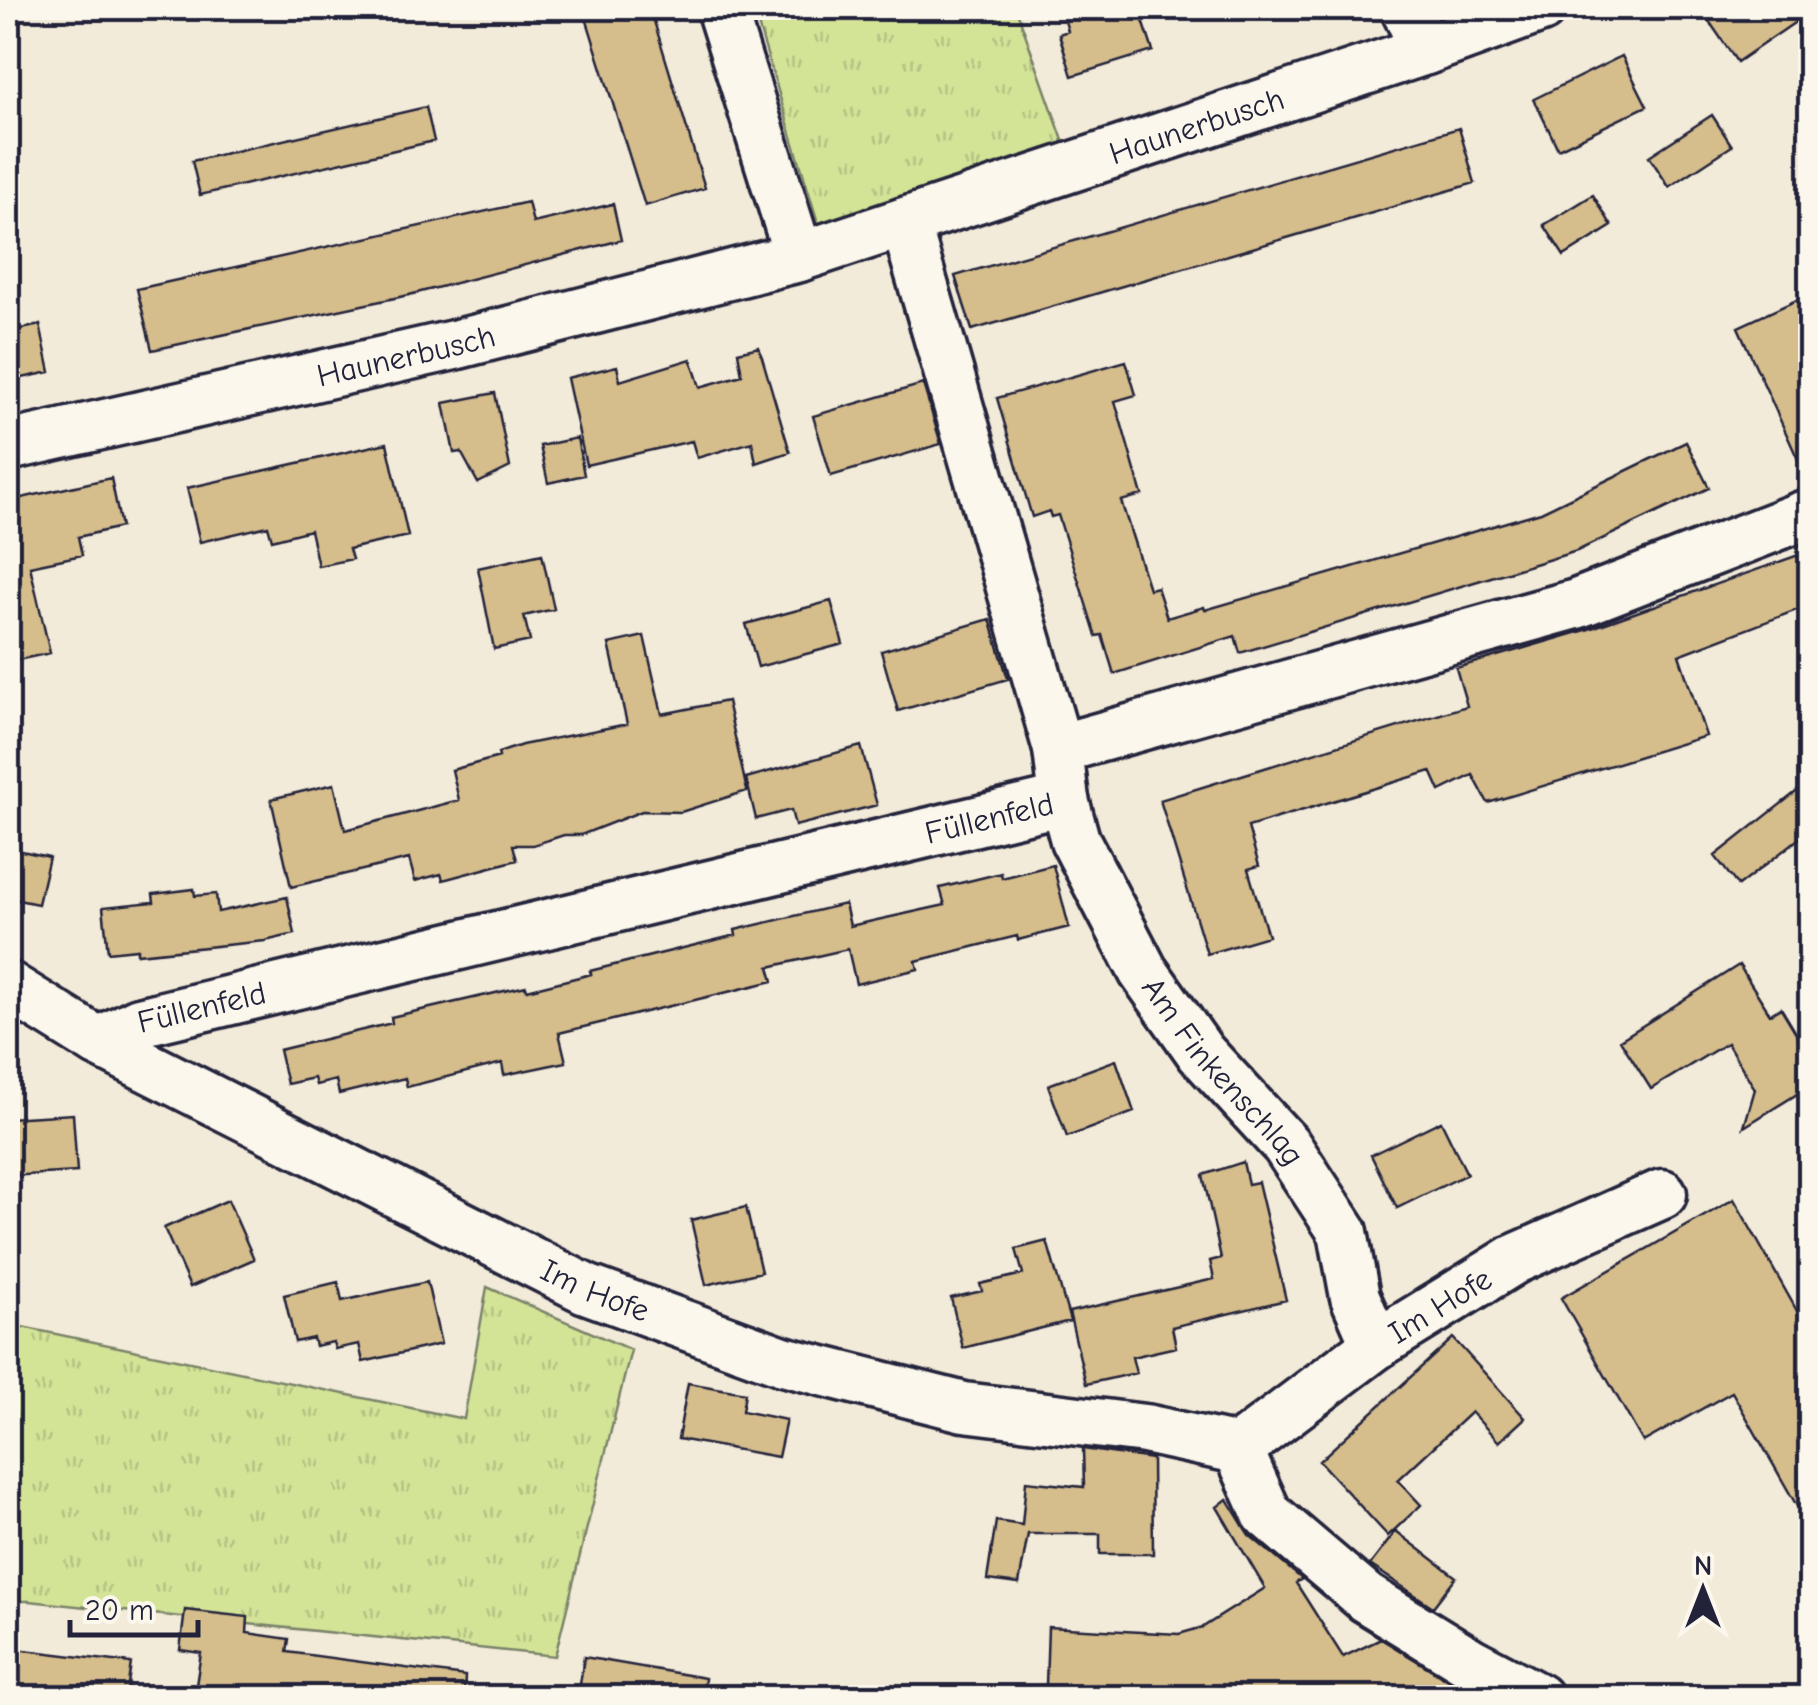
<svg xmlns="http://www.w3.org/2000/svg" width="1818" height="1705" font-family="'Comic Neue',sans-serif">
  <defs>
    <pattern id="grass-tufts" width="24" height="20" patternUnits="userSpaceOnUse" patternTransform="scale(2.5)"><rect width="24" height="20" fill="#d3e497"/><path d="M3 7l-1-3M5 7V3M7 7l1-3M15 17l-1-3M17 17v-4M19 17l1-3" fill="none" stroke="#b5c383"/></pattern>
  </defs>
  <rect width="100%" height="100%" fill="#f3ebd9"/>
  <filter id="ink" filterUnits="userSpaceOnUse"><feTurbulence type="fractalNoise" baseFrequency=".01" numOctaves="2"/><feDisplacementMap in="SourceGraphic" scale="20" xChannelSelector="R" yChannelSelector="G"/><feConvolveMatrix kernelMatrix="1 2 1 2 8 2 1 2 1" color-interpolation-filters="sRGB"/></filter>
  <g filter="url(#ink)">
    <!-- grass -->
    <path fill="url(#grass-tufts)" stroke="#7a8369" stroke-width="2.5" d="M753,8H1016L1065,146L819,226Z
      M487,1287L631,1350L555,1656L29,1601H8V1324L464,1419Z"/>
    <!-- building -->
    <path fill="#d5bd8c" stroke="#22223b" stroke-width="2.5" d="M583,8H650L705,188L645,206Z
      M1061,8H1139L1153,51L1072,76L1059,34L1068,31Z
      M1700,8H1810V12L1737,62Z
      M1622,56L1647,106L1558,149L1534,99Z
      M426,107L434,141L200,195L192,161Z
      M1712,115L1732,146L1669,187L1649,156Z
      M1459,128L1475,183L972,330L955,276Z
      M1593,195L1612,226L1564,256L1544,225Z
      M528,202L533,223L613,204L621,240L409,295L152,350L137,289Z
      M1799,299L1810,323V486L1738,327Z
      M40,325L50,372L8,381V332Z
      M759,347L790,452L756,463L752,442L697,458L692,441L586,465L567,378L617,366L620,381L691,359L700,387L742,375L738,352Z
      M1126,361L1136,395L1115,401L1142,495L1121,501L1149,589L1157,587L1167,618L1204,607L1205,610L1541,512L1686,442L1709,488L1577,551L1240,653L1235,636L1114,674L1102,635L1096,636L1058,515L1051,517L1049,511L1032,517L997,398Z
      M923,384L941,444L831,476L813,416Z
      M495,393L510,467L478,483L461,452L454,453L444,403Z
      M577,438L584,475L548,483L540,446Z
      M387,443L408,536L349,549L352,559L318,566L310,530L272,540L268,526L200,542L187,488Z
      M111,478L121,527L78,537L82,555L30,566L50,653L13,661L8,639V501Z
      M1810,551V605L1679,655L1706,736L1488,803L1473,775L1440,791L1431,771L1248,827L1259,866L1248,869L1268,936L1207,954L1160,800L1467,706L1456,668L1586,630Z
      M542,554L554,609L524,616L530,641L494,649L478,568Z
      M831,601L843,644L758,667L746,624Z
      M990,619L1008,679L898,711L881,651Z
      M644,636L662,714L727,701L747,791L681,812L642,811L581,835H564L533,845H513L517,860L443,880L441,874L415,881L409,859L291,887L271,799L334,784L345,830L459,800L452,770L499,757L498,753L522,745L627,724L609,644Z
      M861,746L877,805L795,826L791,810L756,819L746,778Z
      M1810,781V830L1738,886L1715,856Z
      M8,848L49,857L38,904L8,898Z
      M1053,865L1069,927L1018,940L1017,936L916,961L918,969L856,984L848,949L769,967L773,981L559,1033L566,1062L504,1075L502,1063L407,1087L405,1078L339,1094L336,1080L316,1085L314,1078L287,1084L279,1050L392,1023L391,1017L526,986L527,990L591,974L590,971L736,935L735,930L845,904L850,926L945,905L940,888L1001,873L1002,878Z
      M194,889L195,896L216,894L218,912L287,897L295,934L265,941L137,954V949L108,952L103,907L154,902L153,894Z
      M1739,965L1770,1014L1781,1008L1810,1056V1086L1744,1127L1755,1089L1727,1043L1651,1089L1620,1040Z
      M1116,1060L1134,1112L1067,1137L1048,1085Z
      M73,1114L77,1172L8,1176V1118Z
      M1441,1121L1467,1174L1397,1208L1371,1155Z
      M1243,1162L1248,1184L1258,1182L1286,1300L1172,1327L1176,1347L1132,1357L1136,1373L1086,1384L1069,1312L1214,1279L1210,1261L1221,1258L1203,1175Z
      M1734,1199L1810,1334V1529L1732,1392L1643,1442L1561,1298Z
      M228,1200L254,1259L190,1287L164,1228Z
      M746,1207L761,1272L706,1285L691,1220Z
      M1047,1241L1070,1321L963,1348L951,1298L982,1291L980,1284L1023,1274L1016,1249Z
      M338,1282L342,1301L427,1282L441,1344L363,1362L359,1344L335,1349L333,1342L315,1346L313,1338L295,1342L284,1295Z
      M1453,1338L1525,1418L1499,1442L1471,1412L1398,1480L1421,1505L1388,1536L1319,1461Z
      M688,1383L745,1393L742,1411L786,1420L778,1457L678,1439Z
      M1083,1449L1152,1459L1153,1554H1100V1534H1028L1019,1584L987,1580L996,1521L1022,1525L1026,1481L1084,1487Z
      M1227,1499L1249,1535L1302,1579L1296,1583L1343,1657L1381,1639L1478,1698H1150V1690L1046,1685L1048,1627L1179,1634L1203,1627L1265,1588L1217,1507Z
      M1396,1531L1456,1577L1433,1607L1370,1565Z
      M185,1610L248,1617L247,1633L289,1639L287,1652L465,1676L464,1698H194L201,1653L180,1650Z
      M8,1648L131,1663L126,1698H8Z
      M584,1657L705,1678L703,1698H578Z"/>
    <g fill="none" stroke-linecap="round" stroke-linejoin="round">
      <!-- street casing -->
      <g stroke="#22223b" stroke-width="55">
        <g id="street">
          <path d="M721,8L799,257"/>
          <path d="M1405,8L1426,50"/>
          <path id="s1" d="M8,446L454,345L799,257L1426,50L1541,8"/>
          <path d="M1058,749L1576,604L1810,513"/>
          <path id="s2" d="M1064,800L1075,840L1143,971L1201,1053L1286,1145L1343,1232L1355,1297L1376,1345"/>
          <path id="s3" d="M8,986L98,1042L586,1289L783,1361L964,1407L1145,1429L1238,1449L1267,1514L1366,1598L1470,1662L1538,1698"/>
          <path id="s4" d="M98,1042L139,1022L1064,800L1058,749L905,222"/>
          <path id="s5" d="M1238,1449L1376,1345L1515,1259L1662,1194"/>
        </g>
      </g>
      <!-- street -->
      <use href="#street" stroke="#fbf7ec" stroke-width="48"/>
    </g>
  </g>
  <g text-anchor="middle" stroke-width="8" stroke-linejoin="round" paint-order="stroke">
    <!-- street labels -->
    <g font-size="32" fill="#22223b" stroke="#fbf7ec">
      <text dy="11" stroke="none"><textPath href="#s1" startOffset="1232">Haunerbusch</textPath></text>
      <text dy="11" stroke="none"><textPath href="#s1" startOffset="408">Haunerbusch</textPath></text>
      <text dy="11" stroke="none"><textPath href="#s4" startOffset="920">Füllenfeld</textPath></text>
      <text dy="11" stroke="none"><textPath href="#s4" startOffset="110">Füllenfeld</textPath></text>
      <text dy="11" stroke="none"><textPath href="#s2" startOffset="318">Am Finkenschlag</textPath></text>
      <text dy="11" stroke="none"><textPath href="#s3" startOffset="662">Im Hofe</textPath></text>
      <text dy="11" stroke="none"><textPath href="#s5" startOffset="248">Im Hofe</textPath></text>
    </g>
  </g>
  <!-- margin -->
  <rect width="1818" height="1705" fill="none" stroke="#fbf7ec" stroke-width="40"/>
  <rect x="20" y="20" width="1778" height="1665" fill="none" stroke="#22223b" stroke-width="4" filter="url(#ink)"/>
  <!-- north arrow -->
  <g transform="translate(1703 1590)" stroke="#fbf7ec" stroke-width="8" paint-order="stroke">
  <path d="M0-8L18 38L0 25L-18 38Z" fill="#22223b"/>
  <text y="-15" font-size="28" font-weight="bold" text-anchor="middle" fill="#22223b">N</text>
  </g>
  <!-- scale -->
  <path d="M70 1620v15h128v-15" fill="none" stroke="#22223b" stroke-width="5"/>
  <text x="85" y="1620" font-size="30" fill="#22223b" stroke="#fbf7ec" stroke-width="8" paint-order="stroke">20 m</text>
</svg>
